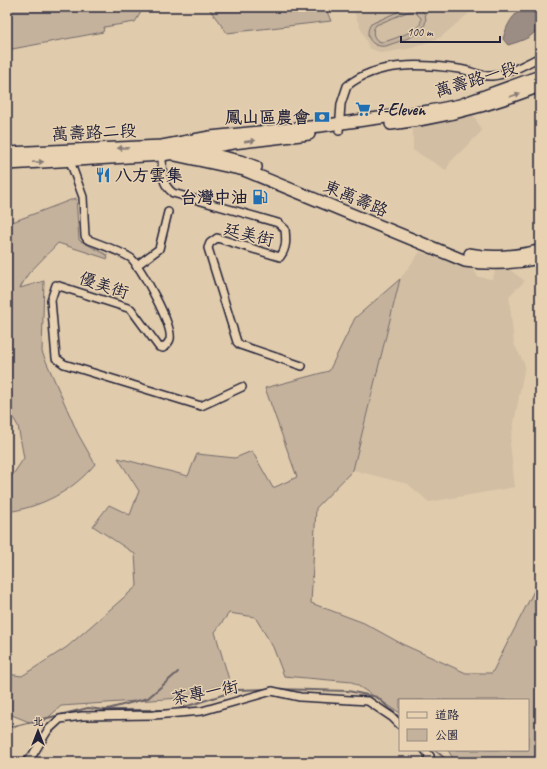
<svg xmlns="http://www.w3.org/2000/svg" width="547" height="769" font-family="Caveat,'LXGW WenKai TC',sans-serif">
  <rect width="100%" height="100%" fill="#e0cbac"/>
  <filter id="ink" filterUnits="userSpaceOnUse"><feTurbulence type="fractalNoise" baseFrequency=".025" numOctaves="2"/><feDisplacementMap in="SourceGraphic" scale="8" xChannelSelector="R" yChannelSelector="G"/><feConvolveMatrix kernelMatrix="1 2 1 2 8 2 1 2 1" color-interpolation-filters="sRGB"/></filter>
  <g filter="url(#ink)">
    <!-- built -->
    <path fill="#d1bea3" d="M352,7H466L469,13L441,37L412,48L382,53L369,48Z
      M473,114L482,131L451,161L446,170L413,150V129Z
      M420,252L474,270L478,277L492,279L496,270H510L525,281L509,296L514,344L525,365L510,444L515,487L429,502L408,484L353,470L400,279Z"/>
    <!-- green -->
    <path fill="#c4b29c" stroke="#736a6c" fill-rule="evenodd" d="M7,7H144L135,22L104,27L103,32L7,50Z
      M210,7H325L331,21L227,33L210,10Z
      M408,7H418L425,14C431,35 401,40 386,46C372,48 363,36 371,24ZM414,11L421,18C421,21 421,24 418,27C415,31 387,42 382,42C373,41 371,31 376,25L407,12Z
      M76,198L79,240L107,255L108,259L58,243L28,274L20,288L44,281L42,352L78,434L95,464C73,491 41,507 7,512V478L12,476L24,458L18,426L7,407V224Z
      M400,279L353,470L316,508L311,603L364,623L402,644L466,673H492L540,579V762H455L448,750H528V700H400V713L352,682L284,676L273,647L255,617L229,613L215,632L230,683L181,698L61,706L39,726L7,713V674L22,676L67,647L137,586L135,554L93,526L109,505L130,515L139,491L118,458L188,476L197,454L235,458L252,451L273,488L297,477L265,388L329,371L355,318Z"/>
    <!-- water -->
    <path fill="#9b8d83" stroke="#6b6266" d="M525,7L540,17C540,36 524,40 508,45L503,39C507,24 512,15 525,7Z"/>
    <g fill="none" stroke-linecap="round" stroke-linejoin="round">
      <!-- stream -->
      <path stroke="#6b6266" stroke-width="2" d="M276,689L348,691L377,697L400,718
        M108,709L148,698L178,672
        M104,710H169
        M175,710L238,690L268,689
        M7,728L88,708L104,710
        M435,750L449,762"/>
      <!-- minor casing -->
      <g stroke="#22223b" stroke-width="10">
        <path id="minor" d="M339,131L341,104L347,86C377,61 423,64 459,69C470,70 480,77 492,76C507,75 526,64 540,57
          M162,152C163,168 159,182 173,193L278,223L285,229C286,239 287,248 280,257L217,238L210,243L208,248L237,342L240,345L302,366
          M70,161L83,197L85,236L87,239C96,243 126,253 132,259C142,270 173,325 170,339C169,343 166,345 163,348L159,347L131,309L56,285L51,300L56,358L64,364L201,406L242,387
          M136,266L159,249L168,212
          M425,750L430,756L426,762
          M26,762L32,756L48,730L60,719L82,716L154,715L202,711L272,691L300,697L368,701L392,717L400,725"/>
      </g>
      <!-- primary casing -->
      <g stroke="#22223b" stroke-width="14">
        <path id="primary" d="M391,124C443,118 492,105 540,86
          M197,151L240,161L256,167
          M7,153L162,146L210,137L320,126L430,111L460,105L540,76
          M175,155L244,170L465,261C492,265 514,264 540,258
          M7,164L162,155L233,143L309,134
          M470,254C493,259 515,256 538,251"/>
      </g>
      <!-- minor -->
      <use href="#minor" stroke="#e8d2b1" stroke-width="7"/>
      <!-- primary -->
      <use href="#primary" stroke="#e8d2b1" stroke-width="11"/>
    </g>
    <!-- one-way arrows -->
    <defs><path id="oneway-solid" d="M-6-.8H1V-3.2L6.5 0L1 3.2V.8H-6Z"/></defs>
    <g fill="#857a76">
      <use href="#oneway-solid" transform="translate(515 95) rotate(-20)"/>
      <use href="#oneway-solid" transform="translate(250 141) rotate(-7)"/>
      <use href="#oneway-solid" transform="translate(123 148) rotate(177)"/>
      <use href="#oneway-solid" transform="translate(38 162) rotate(-3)"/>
    </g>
  </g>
  <!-- icons -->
  <defs>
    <g id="supermarket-bare" transform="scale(1.2)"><path d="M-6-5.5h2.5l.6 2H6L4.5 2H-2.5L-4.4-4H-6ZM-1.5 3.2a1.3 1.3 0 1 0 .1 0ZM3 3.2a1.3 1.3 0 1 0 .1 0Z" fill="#1f6fb2" stroke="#e8d2b1" stroke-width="2.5" paint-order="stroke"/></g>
    <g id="bank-bare" transform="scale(1.2)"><path d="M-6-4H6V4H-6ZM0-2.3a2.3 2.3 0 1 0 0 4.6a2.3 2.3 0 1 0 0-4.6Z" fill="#1f6fb2" stroke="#e8d2b1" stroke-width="2.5" paint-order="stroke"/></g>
    <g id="restaurant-bare" transform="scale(1.2)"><path d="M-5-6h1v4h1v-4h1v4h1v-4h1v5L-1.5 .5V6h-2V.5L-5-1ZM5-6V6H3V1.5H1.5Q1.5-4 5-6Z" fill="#1f6fb2" stroke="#e8d2b1" stroke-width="2.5" paint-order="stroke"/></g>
    <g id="fuel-bare" transform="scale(1.2)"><path d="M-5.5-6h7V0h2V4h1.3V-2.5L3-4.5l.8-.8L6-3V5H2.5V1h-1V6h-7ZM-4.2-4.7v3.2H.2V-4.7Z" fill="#1f6fb2" stroke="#e8d2b1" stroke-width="2.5" paint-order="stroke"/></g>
  </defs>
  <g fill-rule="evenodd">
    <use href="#supermarket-bare" x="363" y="109"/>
    <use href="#bank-bare" x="322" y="117"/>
    <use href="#restaurant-bare" x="103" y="175"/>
    <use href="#fuel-bare" x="260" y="197"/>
  </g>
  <g text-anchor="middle" stroke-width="3" stroke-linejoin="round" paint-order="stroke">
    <!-- street labels -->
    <g font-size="17" fill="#22223b" stroke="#e8d2b1">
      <text transform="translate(476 79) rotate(-17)" y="6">萬壽路一段</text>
      <text transform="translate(94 132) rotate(-3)" y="6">萬壽路二段</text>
      <text transform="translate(356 198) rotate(23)" y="6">東萬壽路</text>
      <text transform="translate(249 234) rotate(14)" y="6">廷美街</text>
      <text transform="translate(104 285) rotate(18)" y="6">優美街</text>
      <text transform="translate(205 692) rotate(-11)" y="6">茶專一街</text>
    </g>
    <!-- poi labels -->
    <g font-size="17" font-weight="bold" fill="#22223b" stroke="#e8d2b1" text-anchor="start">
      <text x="375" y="115">7-Eleven</text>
      <text x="310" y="123" text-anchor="end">鳳山區農會</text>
      <text x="115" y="181">八方雲集</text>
      <text x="248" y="203" text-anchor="end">台灣中油</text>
    </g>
  </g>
  <!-- margin -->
  <rect width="547" height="769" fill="none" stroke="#e8d2b1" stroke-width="24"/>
  <rect x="12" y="12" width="523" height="745" fill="none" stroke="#22223b" stroke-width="1.5" filter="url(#ink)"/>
  <!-- legend -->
  <rect x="399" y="699" width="130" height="52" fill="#e8d2b1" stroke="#998c82"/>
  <rect x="407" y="712" width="20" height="6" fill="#e8d2b1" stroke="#998c82"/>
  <text x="435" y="719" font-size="12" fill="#22223b">道路</text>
  <rect x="407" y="729" width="20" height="12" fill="#c4b29c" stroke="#998c82"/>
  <text x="435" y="739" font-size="12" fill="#22223b">公園</text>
  <!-- north arrow -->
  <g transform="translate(38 731)" stroke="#e8d2b1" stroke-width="3" paint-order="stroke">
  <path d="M0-3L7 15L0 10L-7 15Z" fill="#22223b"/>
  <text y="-6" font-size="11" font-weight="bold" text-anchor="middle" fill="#22223b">北</text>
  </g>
  <!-- scale -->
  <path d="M401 36v6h99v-6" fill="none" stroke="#22223b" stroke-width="2"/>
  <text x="407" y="36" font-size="12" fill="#22223b" stroke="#e8d2b1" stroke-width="3" paint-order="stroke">100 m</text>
</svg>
